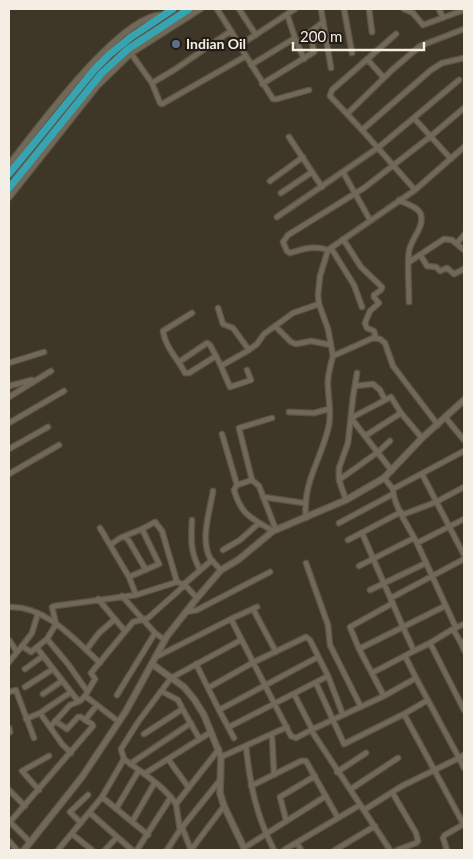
<svg xmlns="http://www.w3.org/2000/svg" width="473" height="859" font-family="Lato,sans-serif">
  <rect width="100%" height="100%" fill="#3e3626"/>
  <g fill="none" stroke-linecap="round" stroke-linejoin="round">
    <!-- minor casing -->
    <g stroke="#5b5346" stroke-width="7">
      <path id="minor" d="M239,9L256,35
        M321,9L331,68
        M344,9L352,53
        M369,9L372,32
        M404,9L413,13L423,25L464,10
        M439,9L443,18
        M287,14L295,38
        M464,29L420,46L392,70L347,114L362,130L431,70L442,63L464,58
        M240,45L295,9
        M130,52L152,83L160,103L162,104L246,56L231,31
        M246,56L273,99H277L309,90
        M367,59L384,78
        M251,65L295,38L304,59
        M152,83L174,70L231,31L217,9
        M262,84L314,52L310,32L323,22
        M347,114L330,96L332,90L396,34
        M414,118L451,159
        M362,130L415,190
        M289,137L322,187
        M343,172L370,220
        M270,181L303,157
        M281,193L312,172
        M399,200C406,204 419,207 421,215C424,228 411,239 409,251C407,268 409,285 409,302
        M277,217L379,147L459,80
        M343,239L361,267L382,287L381,290L374,295V297L379,303L370,311L365,323L367,328L374,331L376,338
        M457,243L464,235
        M331,248L354,285L362,307
        M328,250C315,245 303,249 290,253L287,251L283,242L288,235L364,188L431,136L464,108
        M421,256L427,266L436,267L440,271L447,268L454,274L464,269
        M409,262L444,239L452,240L464,250
        M218,308L223,324L233,328L249,350
        M192,313L163,331C165,347 178,359 185,373H189L216,356L221,366L249,350L257,344L264,334L293,313L319,304
        M275,326L291,342L296,344L311,341L331,345
        M179,362L207,343L210,345L216,356
        M9,363L44,352
        M221,366L230,387L251,380L247,370
        M9,386L32,380
        M355,386L373,384L380,390L385,400
        M9,397L51,371
        M289,412L314,413L329,409
        M445,417L464,440
        M272,418L239,428L252,480L237,485L234,490C242,516 250,517 273,531
        M9,423L64,391
        M438,425L393,366L385,343L380,339L373,338L333,356L328,329L319,304L318,295L320,276L328,250L415,190L464,147
        M222,434L237,485
        M365,436L401,413
        M9,449L48,427
        M392,471L351,418L391,397L401,413L422,438
        M9,474L59,445
        M422,474L464,555
        M384,478L393,489C393,505 410,529 417,543L464,519
        M252,480L259,486L276,530
        M339,480L378,452L390,441
        M393,489L464,451
        M213,491C210,511 200,539 210,558C213,562 217,566 221,570
        M263,497L304,503
        M346,500L339,480V468L348,443L353,397L357,373
        M402,515L436,502L464,487
        M306,518C302,482 322,459 329,425C332,410 327,394 328,379C329,371 331,363 333,356
        M192,520C191,540 190,551 200,570
        M339,523L393,494
        M100,528L129,577L136,595
        M362,533L403,627L445,606
        M125,537L129,541L146,570
        M348,540L401,512
        M417,543L456,628
        M110,545L120,538L142,529
        M223,550L240,540L259,523
        M306,563L328,625L330,645L361,707
        M359,566L414,538
        M129,577L159,564L142,529L155,522L162,531L177,582
        M183,585L212,560
        M370,590L426,563
        M122,596L155,633
        M391,598L464,559
        M98,599L125,631
        M9,607C45,605 75,640 100,663
        M253,609L276,652
        M186,612L197,610L270,572
        M231,619L257,607
        M455,628L464,624
        M47,639L68,664L87,691
        M9,640L17,652
        M430,643L453,629L461,643L464,641
        M461,643L464,650
        M22,646L32,633L38,613
        M37,648L78,701
        M359,649L350,627L393,603
        M86,650L99,633L115,619
        M405,656L416,678
        M156,657L231,619L291,736L296,738L311,730
        M9,662L22,646L31,652L47,639L56,624L52,607L55,606L136,595L177,582L185,585L197,598
        M196,664L219,710
        M25,669L43,656
        M372,673L414,651
        M316,683L344,744L404,714
        M25,687L53,669
        M208,688L254,662L306,637L310,640L328,676L343,715L384,696L359,649L403,627L414,651L430,643L464,710
        M161,691L178,700L183,710
        M9,692L16,690L17,693L34,738
        M43,694L62,681
        M294,694L312,729
        M117,695L155,633L165,640
        M384,696L416,678L459,758L464,755
        M428,700L404,714L464,825
        M97,705L119,722
        M40,713L62,744L71,753
        M343,715L311,730L390,850
        M26,719L40,713L71,692
        M55,721L67,729L78,717H81L85,720
        M50,727L70,705L80,701L85,696
        M229,727L328,676
        M9,728L10,732
        M144,734L181,710H183L199,738
        M272,734L274,775
        M234,738L219,710L318,657
        M246,746C250,785 256,815 274,850
        M221,757L287,727
        M124,759C142,773 163,785 176,804L219,749
        M168,759L189,788
        M130,764L191,723
        M337,772L366,753
        M144,774L211,732
        M251,786L301,761H306L338,818
        M351,789L398,758
        M9,790L25,806
        M39,790L22,771L49,756
        M392,792L416,833L418,841L416,843L397,850
        M102,797L148,835
        M176,804L180,830
        M116,809L139,770
        M364,810L402,786L459,758L464,768
        M90,813L132,850
        M286,820L280,797L315,776
        M132,822L155,782
        M81,823L70,812L88,795
        M182,827L191,850
        M72,834L92,850
        M9,841L17,850
        M30,842L10,822L93,726L92,724L85,720L97,705L85,696L95,679L91,673L133,622L148,618L185,585
        M297,843L301,850
        M244,848L326,796
        M58,850L102,797L124,759L121,749L138,722L171,678L241,640
        M105,850L117,837
        M137,850L171,797
        M167,850L180,830L221,779
        M191,850L224,806
        M284,850L360,805
        M335,850L375,826
        M447,850L443,838L445,835L464,824"/>
    </g>
    <!-- tertiary casing -->
    <g stroke="#5b5346" stroke-width="8">
      <path id="tertiary" d="M9,165C35,132 121,13 163,15
        M9,197L97,86L131,53L200,9
        M152,664L184,687L194,699L204,715L221,757L220,793L224,806L245,850
        M24,850L82,777L126,711L167,636L197,598L221,570L238,560L273,531L346,500L384,478L422,438L464,400"/>
    </g>
    <!-- primary casing -->
    <g stroke="#5b5346" stroke-width="9">
      <path id="primary" d="M9,174L94,70L110,54L131,37L173,9
        M9,188L101,74L128,49L189,9"/>
    </g>
    <!-- minor -->
    <use href="#minor" stroke="#726857" stroke-width="4.5"/>
    <!-- tertiary -->
    <use href="#tertiary" stroke="#726857" stroke-width="5.5"/>
    <!-- primary -->
    <use href="#primary" stroke="#37a4b2" stroke-width="7"/>
  </g>
  <!-- markers -->
  <circle fill="#5c6f8a" stroke="#221e17" stroke-width="2" cx="176" cy="44" r="5"/>
  <g text-anchor="middle" stroke-width="4.5" stroke-linejoin="round" paint-order="stroke">
    <!-- poi labels -->
    <g font-size="14" font-weight="bold" fill="#f4eee4" stroke="#221e17" text-anchor="start">
      <text x="186" y="49">Indian Oil</text>
    </g>
  </g>
  <!-- border -->
  <rect width="473" height="859" fill="none" stroke="#f4eee4" stroke-width="20"/>
  <!-- scale -->
  <path d="M293 42v8h131v-8" fill="none" stroke="#f4eee4" stroke-width="2.5"/>
  <text x="300" y="42" font-size="15" fill="#f4eee4" stroke="#221e17" stroke-width="4" paint-order="stroke">200 m</text>
</svg>
